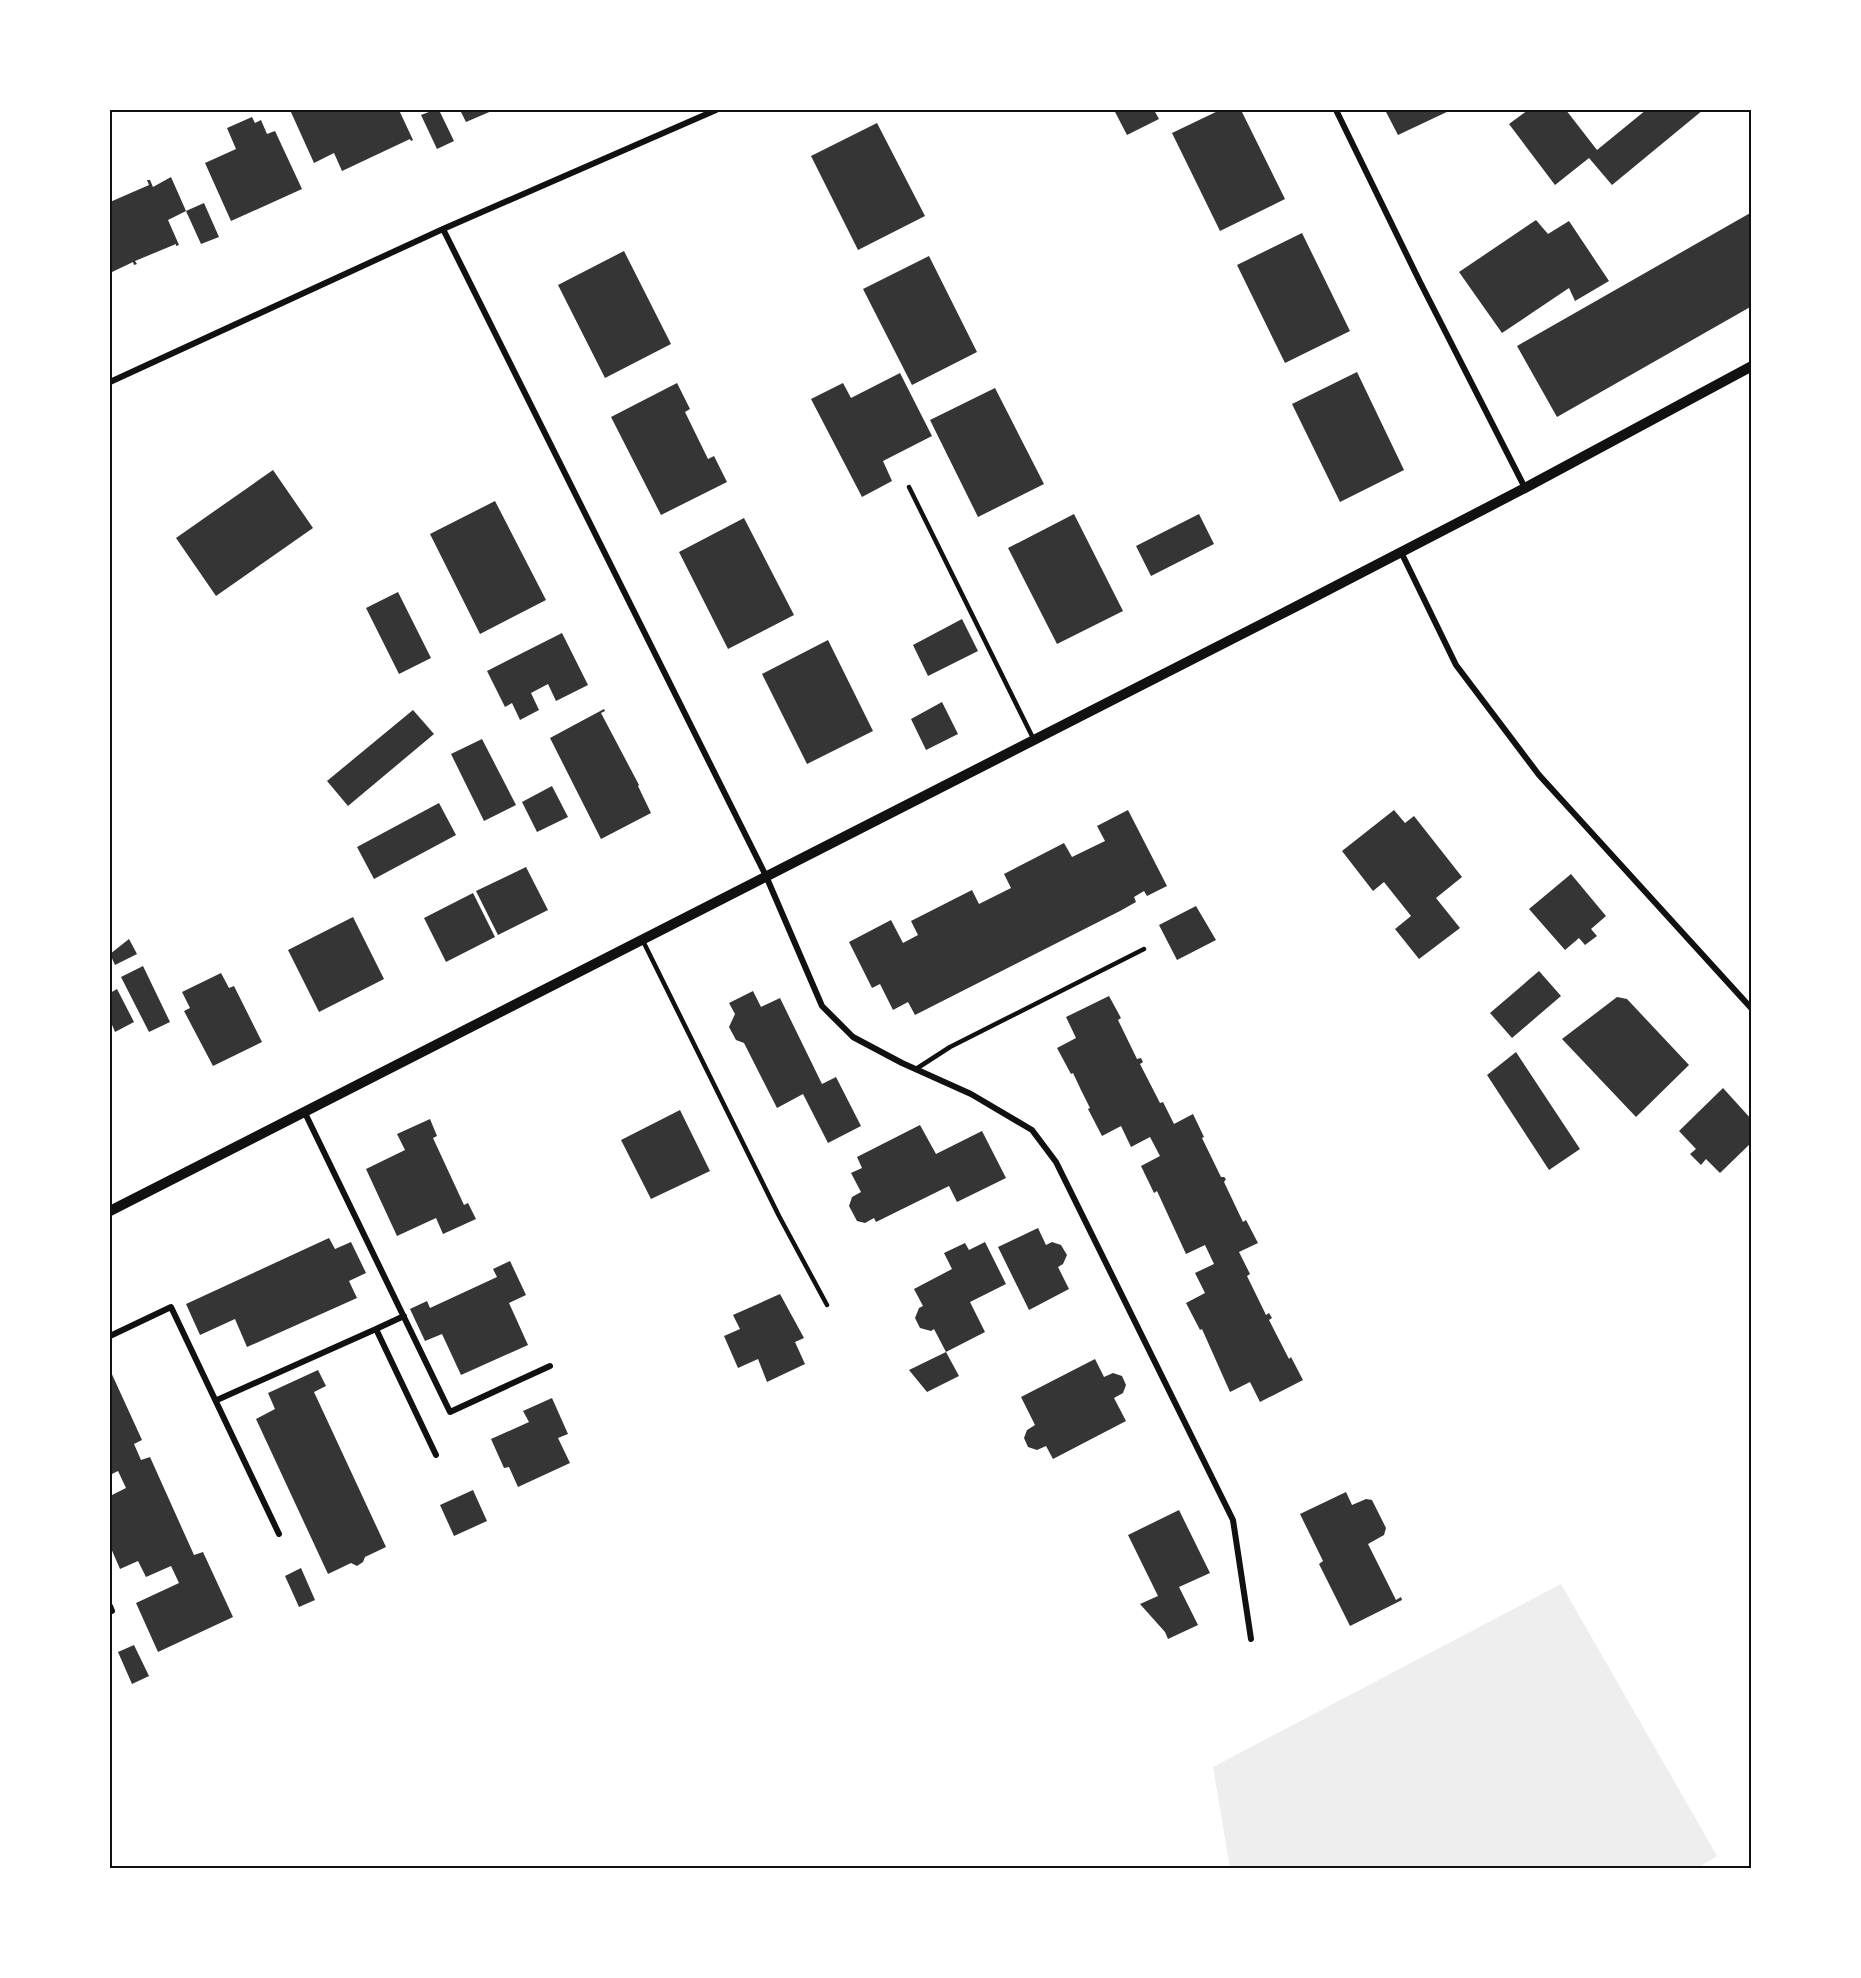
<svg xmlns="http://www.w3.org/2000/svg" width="1861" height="1978" font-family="'Titillium Web',sans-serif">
  <rect width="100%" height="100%" fill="#fff"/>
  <!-- green -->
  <path fill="#eee" d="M1561,1584L1717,1856L1698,1868H1230L1213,1767Z"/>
  <!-- building -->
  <path fill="#353535" d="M290,110H315L316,112L321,110H399L413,140L411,141L410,139L342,171L334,153L314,163Z
    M434,110H439L454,141L437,149L421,115Z
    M460,110H494L466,122Z
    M1114,110H1154L1159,119L1127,135Z
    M1220,110H1241L1285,199L1220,231L1172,133Z
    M1385,110H1451L1398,135Z
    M1528,110H1566L1597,150L1646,110H1703L1612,185L1589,158L1555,185L1509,124Z
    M252,117L255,123L261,120L267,134L275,131L302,189L231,221L205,163L236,149L227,128Z
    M877,123L925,216L858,250L811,156Z
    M171,177L186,211L168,220L179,245L176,246V244L135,261L137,264L134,265L133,262L110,273V202L149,185L147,180H150L153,187Z
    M204,203L219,237L201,244L186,211Z
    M1752,212V306L1557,417L1517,346Z
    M1536,220L1548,234L1569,221L1609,281L1575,301L1569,288L1502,333L1459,272Z
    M1302,233L1350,331L1285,363L1237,265Z
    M624,251L671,344L605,378L558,285Z
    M929,256L977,352L912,385L863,289Z
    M1357,372L1404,470L1340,502L1292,404Z
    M900,373L932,436L883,461L892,481L862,497L811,399L843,383L851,398Z
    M677,383L690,409L685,412L708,459L714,456L727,482L661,515L611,417Z
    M995,388L1044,484L978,517L930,420Z
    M273,470L313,528L216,596L176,538Z
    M495,501L546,600L480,634L430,534Z
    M1074,514L1123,611L1057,644L1008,548Z
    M1199,514L1214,544L1151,576L1136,546Z
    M744,518L794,615L728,649L679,552Z
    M398,592L431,658L399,674L366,608Z
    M962,619L978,651L928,676L913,645Z
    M562,633L588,685L556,701L548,684L531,693L539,710L520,720L512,703L505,707L487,671Z
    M828,640L873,731L807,764L762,674Z
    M942,702L958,734L926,750L911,719Z
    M604,709L605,711L601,713L639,785L638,786L651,813L601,839L550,738Z
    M413,710L434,734L348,806L327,781Z
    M482,739L516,805L484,821L451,754Z
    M552,786L568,817L537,832L522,802Z
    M439,803L456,835L374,879L357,847Z
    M1128,810L1167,886L1147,896L1144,891L1134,897L1136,902L1120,911L915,1015L908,1002L893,1010L880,984L872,988L849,942L891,920L903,943L918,935L911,921L972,890L979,904L1011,888L1004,874L1064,843L1072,857L1105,841L1097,826Z
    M1394,810L1405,823L1414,816L1462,877L1436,898L1460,928L1419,959L1395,929L1411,916L1384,882L1373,891L1342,851Z
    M526,867L548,910L498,935L476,891Z
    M1571,874L1606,916L1591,929L1597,936L1585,945L1579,938L1565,950L1529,909Z
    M473,893L495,937L446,962L424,918Z
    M1196,906L1216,940L1177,960L1159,925Z
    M353,917L384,979L319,1012L288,950Z
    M129,939L137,954L115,965L110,954Z
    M143,966L170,1022L149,1032L121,977Z
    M1539,971L1561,996L1512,1038L1490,1013Z
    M221,973L229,988L234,986L262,1042L213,1066L184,1011L190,1008L182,992Z
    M117,989L134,1022L115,1032L110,1020V993Z
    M753,991L761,1007L780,998L822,1084L836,1077L861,1126L828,1143L803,1094L777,1108L744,1043L736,1040L729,1027L735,1014L729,1003Z
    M1109,996L1121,1018L1118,1020L1137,1059L1141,1058L1143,1062L1140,1064L1160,1103L1163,1102L1174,1124L1193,1114L1204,1137L1202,1138L1221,1177H1224L1226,1179L1224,1182L1243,1222L1246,1220L1258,1243L1239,1252L1250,1274L1247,1276L1266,1315L1269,1313L1272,1318L1269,1320L1289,1359L1291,1357L1303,1380L1260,1402L1250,1382L1230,1392L1202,1329L1200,1330L1186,1303L1205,1293L1195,1273L1214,1264L1205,1245L1186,1254L1157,1191L1154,1193L1141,1166L1160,1156L1150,1137L1131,1147L1121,1126L1102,1136L1088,1109L1090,1108L1081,1090L1073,1073L1071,1074L1057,1048L1076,1038L1066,1017Z
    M1617,997L1627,999L1689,1065L1636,1117L1562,1039Z
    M1516,1052L1580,1149L1549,1170L1487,1075Z
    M1723,1088L1752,1120V1142L1720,1173L1706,1159L1701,1165L1690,1154L1696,1149L1679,1131Z
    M680,1110L710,1171L651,1199L621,1140Z
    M430,1119L437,1136L433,1138L464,1205L468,1203L476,1219L443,1234L436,1218L397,1236L366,1169L405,1150L397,1134Z
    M920,1125L936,1154L982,1131L1006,1178L957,1202L949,1186L876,1222L874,1218L865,1223L857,1221L849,1206L852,1197L861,1192L851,1173L862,1168L857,1157Z
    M1038,1228L1046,1245L1052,1242L1061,1245L1067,1255L1063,1264L1058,1267L1069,1289L1029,1310L998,1247Z
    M329,1238L335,1249L351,1242L366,1273L349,1281L357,1298L247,1347L235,1319L200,1335L186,1304Z
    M985,1242L1006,1284L970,1302L985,1332L946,1352L934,1329L931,1331L920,1328L915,1318L919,1308L923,1306L914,1289L952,1269L944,1253L965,1243L969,1250Z
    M510,1261L526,1295L509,1303L528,1345L461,1375L442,1334L425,1341L410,1309L427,1301L430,1308L497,1277L493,1269Z
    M780,1294L804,1338L795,1342L805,1364L767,1382L758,1359L738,1368L724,1336L740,1329L733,1315Z
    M946,1352L959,1376L927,1392L909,1370Z
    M1095,1359L1104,1377L1113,1373L1122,1376L1126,1385L1123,1393L1114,1398L1126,1421L1053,1459L1046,1446L1037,1450L1028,1447L1024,1438L1027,1430L1035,1425L1021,1397Z
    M110,1370L142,1440L134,1444L141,1460L150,1457L194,1555L203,1552L233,1617L158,1652L136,1603L179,1583L171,1566L146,1577L138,1561L120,1569L110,1546V1496L126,1488L118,1471L110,1475Z
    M318,1370L326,1386L314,1392L386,1547L365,1557L363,1562L357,1566L351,1563L328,1574L256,1419L275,1409L268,1393Z
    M552,1398L568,1434L558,1438L570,1463L518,1487L509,1467L504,1468L491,1439L529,1422L523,1411Z
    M473,1490L487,1521L454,1536L440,1505Z
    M1346,1492L1352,1505L1366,1499L1372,1500L1386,1528L1384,1535L1368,1544L1396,1600L1401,1597L1402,1600L1350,1626L1319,1564L1323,1561L1300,1514Z
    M1179,1510L1210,1573L1179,1587L1198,1625L1168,1639L1165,1632L1140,1604L1158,1596L1128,1535Z
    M301,1568L315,1600L299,1607L285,1576Z
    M134,1645L149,1676L132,1684L118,1652Z"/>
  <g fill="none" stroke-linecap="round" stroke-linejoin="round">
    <!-- service -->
    <path stroke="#111" stroke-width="4.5" d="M909,487L1034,740
      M643,941L779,1216L827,1305
      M916,1069L950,1047L1144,949"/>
    <!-- minor -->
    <path stroke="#111" stroke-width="6" d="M1336,110L1420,282L1525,488
      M443,229L766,876L822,1006L853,1037L902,1063L971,1094L1032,1130L1056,1162L1233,1520L1251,1639
      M110,382L443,229L716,110
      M1401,552L1456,665L1539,775L1752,1009
      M304,1111L450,1412L550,1366
      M376,1329L404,1316
      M110,1336L171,1307L279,1534
      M217,1400L376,1329L436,1455
      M110,1606L112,1611"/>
    <!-- tertiary -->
    <path stroke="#111" stroke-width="10" d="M110,1211L1297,606L1525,488L1752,366"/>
  </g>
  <!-- border -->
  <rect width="1861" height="1978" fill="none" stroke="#ffffff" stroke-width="222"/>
  <rect x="111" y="111" width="1639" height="1756" fill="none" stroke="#111" stroke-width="2"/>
</svg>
